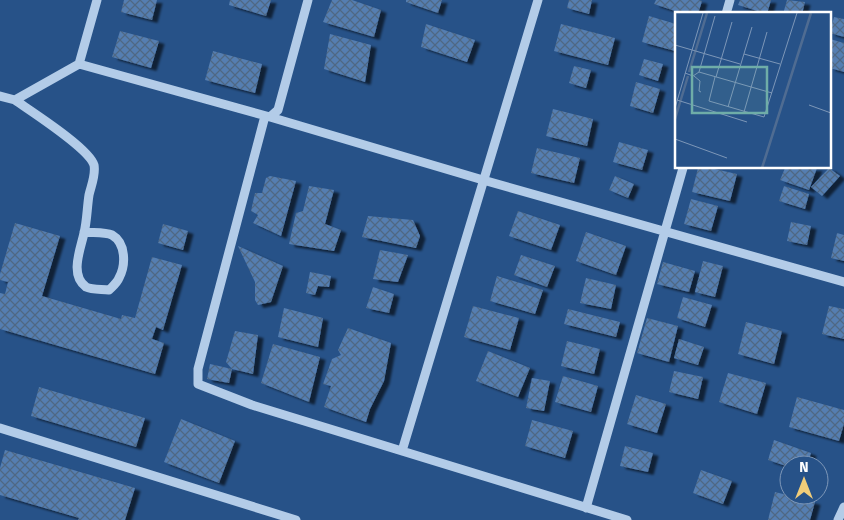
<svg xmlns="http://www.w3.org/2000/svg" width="844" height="520" font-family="'Fira Sans',sans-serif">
  <defs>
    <pattern id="building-cross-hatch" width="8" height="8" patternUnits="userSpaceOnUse" patternTransform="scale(1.25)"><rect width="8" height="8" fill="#547eb1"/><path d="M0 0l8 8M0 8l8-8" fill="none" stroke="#506884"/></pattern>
    <filter id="shadow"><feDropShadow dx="5.5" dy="3" stdDeviation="1" flood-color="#0009"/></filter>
  </defs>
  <rect width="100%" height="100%" fill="#275288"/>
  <!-- building -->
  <path fill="url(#building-cross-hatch)" filter="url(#shadow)" d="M124,0H157L152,20L121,12Z
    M230,0H271L266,16L229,5Z
    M332,0H352L381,10L374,37L323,22Z
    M406,0H442L438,13L406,2Z
    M569,0H592L589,14L567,8Z
    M656,0H699L702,1L698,14H684L654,4Z
    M740,0H771L767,14L738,5Z
    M787,0L805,2L802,14H783Z
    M649,16L676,24V45L675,51L642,42Z
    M834,17L844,19V37L830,33Z
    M426,24L475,40L467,62L421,47Z
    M561,24L615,38L608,65L554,51Z
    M120,31L159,41L151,68L112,57Z
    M330,34L371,45L365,82L324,69Z
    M830,39L844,43V72L830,68Z
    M213,51L262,64L255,93L205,80Z
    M644,59L663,64L658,81L639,75Z
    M574,66L591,70L586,88L569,83Z
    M636,82L660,89L653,113L630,106Z
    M553,109L593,119L587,146L546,136Z
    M619,142L648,150L642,170L613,162Z
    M537,148L580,158L574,183L531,173Z
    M698,168H710L737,174L730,201L692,192Z
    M785,168H817L809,190L780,180Z
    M829,168L840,176L822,196L811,187Z
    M270,176L296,181L281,236L253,223L258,215L251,211L255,193H262L266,178Z
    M615,176L634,184L628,198L609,190Z
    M309,186L334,190L325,224L341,230L334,251L289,244L296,213L303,211Z
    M784,186L809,194L805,209L779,201Z
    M691,199L718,206L711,231L684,224Z
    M518,211L560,225L551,250L509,236Z
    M368,216L413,220L420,236L416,248L362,237Z
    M791,222L811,226L807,245L787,241Z
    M15,223L60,236L42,296L121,319L122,315L135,318L152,257L182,265L163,330L156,327L152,339L164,343L155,374L0,329V293L5,294L8,282L0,280V274Z
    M163,224L188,231L183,250L158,243Z
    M586,232L626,246L616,275L576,261Z
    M837,233L844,235V261L831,258Z
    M238,246L283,266L271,302L258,305L255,300V282Z
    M380,250L408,255L398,282L373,279Z
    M521,255L555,266L547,287L514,275Z
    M703,261L723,266L715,297L695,292Z
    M663,262L695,271L689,292L657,284Z
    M310,272L331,276L329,287L318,286L315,295L306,293Z
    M497,276L543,290L535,314L490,301Z
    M586,278L616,285L611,309L580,303Z
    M373,287L394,294L389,313L366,308Z
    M683,297L712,305L705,327L677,318Z
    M473,306L519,318L510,350L464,337Z
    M829,306L844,309V339L822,334Z
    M284,308L323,318L318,347L278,337Z
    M568,309L620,322L616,337L564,324Z
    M647,318L678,326L669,362L637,353Z
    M746,322L782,331L774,364L738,354Z
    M348,328L391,343L384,381L370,409L366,422L324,407L331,386L323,384L332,359L341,355L338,350Z
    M235,331L258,335L253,374L232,369L226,362Z
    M679,339L704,347L698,365L674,358Z
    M567,341L600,349L594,374L561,366Z
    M273,344L320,357L309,402L261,383Z
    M488,351L530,368L518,397L476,381Z
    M210,364L232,369L229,383L207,379Z
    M674,371L703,377L698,399L669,392Z
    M728,373L766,383L757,414L719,402Z
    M563,376L598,386L591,412L555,402Z
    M532,378L550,381L544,411L526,408Z
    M39,387L145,418L136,447L31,416Z
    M636,395L666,404L657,433L627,424Z
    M797,397L844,410V424L839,441L789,427Z
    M181,419L235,441L219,483L164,462Z
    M532,420L573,431L565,458L525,446Z
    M774,440L811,453L807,465H789V467L768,460Z
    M625,446L653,453L648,472L620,466Z
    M5,450L135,488L125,520H78L79,518L0,495V468Z
    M701,470L732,481L723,504L693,493Z
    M775,492L815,502L810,520H768Z"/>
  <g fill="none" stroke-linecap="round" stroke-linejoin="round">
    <!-- minor -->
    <path stroke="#b3cce8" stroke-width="9" d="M726,14L730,0
      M79,64L270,117L483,180L844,282
      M0,96L15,100L79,64L97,0
      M15,100C32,112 89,148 94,165C96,175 91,186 89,195C87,208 87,221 84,233C81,248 69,275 86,287C92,290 102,289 109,290C113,286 117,283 119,278C126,265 126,243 112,235C105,232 92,233 84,232
      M265,116L198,369V384L252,405L627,520
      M270,117L278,110L308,0
      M0,428L296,520
      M402,451L538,0
      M586,508L683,168
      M838,520L844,507"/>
  </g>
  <!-- overview -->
  <g transform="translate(675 12)">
    <rect width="156" height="156" fill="#275288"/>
    <path fill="none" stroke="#4f6c92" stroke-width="2.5" d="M14,60L32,1M0,107L13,64M87,156L136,1"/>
    <path fill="none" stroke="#7d97b8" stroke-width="1" d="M0,33L65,52M69,42L105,52M24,60L40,4M10,61L18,64L24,60L97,81M19,64L25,69L24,79L26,80M40,65L34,89L89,105L122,1M41,65L57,10M2,88L72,110M134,93L156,101M53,95L77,15M0,96L28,1M69,100L92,20M0,127L52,146"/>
    <path fill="#6fada8" fill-opacity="0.15" stroke="#6fada8" stroke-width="2.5" d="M17,55H92V101H17Z"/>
    <rect width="156" height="156" fill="none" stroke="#fff" stroke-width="2.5"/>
  </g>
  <!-- north arrow -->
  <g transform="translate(804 480)"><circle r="24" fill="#275288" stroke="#7d97b8"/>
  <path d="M0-4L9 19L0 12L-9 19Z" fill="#f1cd79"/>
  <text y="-8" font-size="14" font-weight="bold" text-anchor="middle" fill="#ffffff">N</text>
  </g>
</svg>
